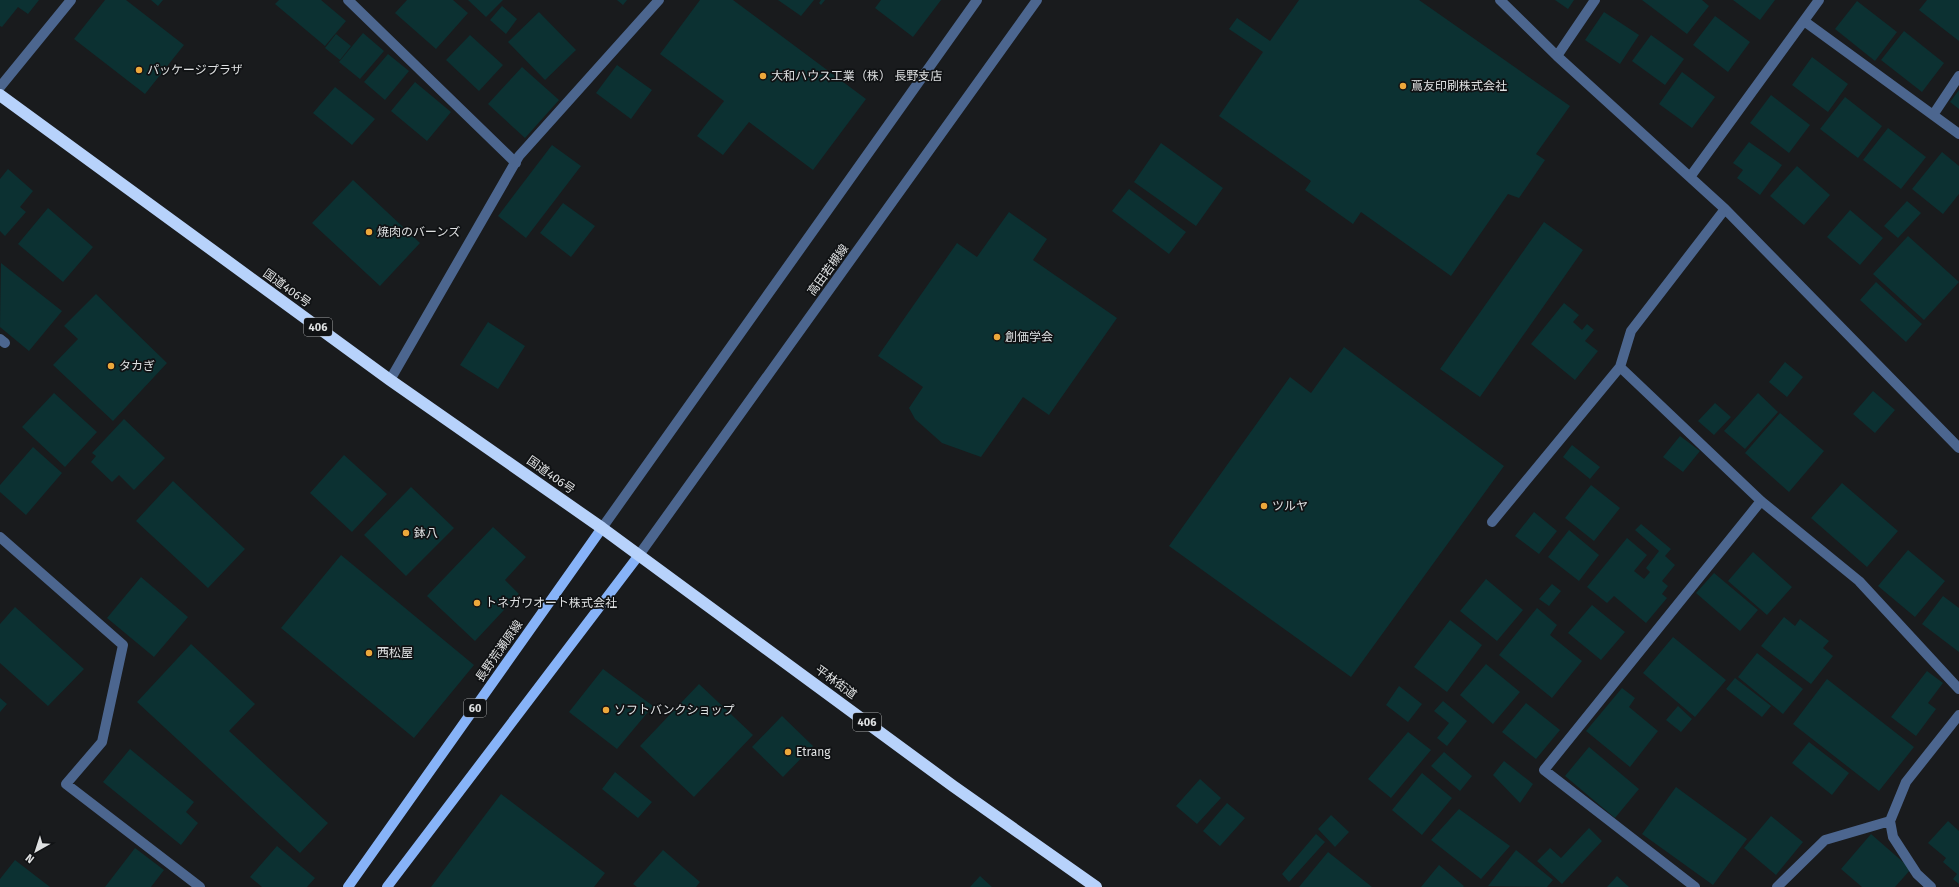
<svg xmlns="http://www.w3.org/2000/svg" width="1959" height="887" font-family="'Fira Sans','Noto Sans JP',sans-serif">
  <rect width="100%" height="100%" fill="#191b1d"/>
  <!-- building -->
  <path fill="#0c3132" d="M0,0H39L28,14L18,7L2,27L0,26Z
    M105,0H126L184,45L145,94L74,39Z
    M151,0H163L158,6Z
    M279,0H321L346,21L325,46L275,4Z
    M407,0H453L468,13L436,49L395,13Z
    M468,0H503L486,17Z
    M617,0H627L623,5Z
    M700,0H733L866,99L813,170L749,122L723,155L697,136L724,101L660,54Z
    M778,0H814L801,16Z
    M821,0H825L821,5L819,3Z
    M881,0H941L913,37L875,8Z
    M1299,0H1419L1570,106L1536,154L1545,160L1519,198L1508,194L1451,276L1361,212L1353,224L1305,190L1311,181L1219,116L1263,52L1229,29L1237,18L1270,41Z
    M1555,0H1574L1568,9Z
    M1642,0H1702L1709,6L1687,34Z
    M1733,0H1775L1760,20Z
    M1927,0H1959V41L1919,10Z
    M1857,1L1897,32L1875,61L1835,29Z
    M502,6L517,19L506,34L490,20Z
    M539,12L576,50L545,80L508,42Z
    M1604,12L1639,35L1620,64L1585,40Z
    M1715,16L1750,42L1728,72L1693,45Z
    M1904,31L1944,63L1922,92L1881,60Z
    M363,33L384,51L360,79L339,62Z
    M336,34L351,46L340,60L325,48Z
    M470,35L503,65L479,91L446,60Z
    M1651,35L1684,59L1665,85L1632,61Z
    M388,54L409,71L385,100L364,82Z
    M1812,57L1848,84L1828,112L1792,85Z
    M617,65L652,90L631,119L596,93Z
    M522,67L559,100L525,138L488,104Z
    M1682,72L1715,97L1692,128L1659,104Z
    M415,82L451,112L427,141L391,111Z
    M335,87L375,119L352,145L313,113Z
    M1959,90V109L1950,102Z
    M1771,95L1810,125L1789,153L1750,123Z
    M1845,97L1882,126L1858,158L1820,129Z
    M1888,128L1926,157L1901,189L1863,160Z
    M1749,142L1782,165L1760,195L1737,178L1743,170L1733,163Z
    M1161,143L1223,188L1196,226L1134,182Z
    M552,145L581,166L526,238L498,216Z
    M1942,152L1959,166V194L1943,214L1912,189Z
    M1797,166L1830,195L1804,225L1770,196Z
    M8,169L33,191L20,207L26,212L5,236L0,231V179Z
    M353,180L420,243L380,286L312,223Z
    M1129,189L1186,232L1169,254L1112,211Z
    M1907,201L1921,213L1898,238L1884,226Z
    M563,203L595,226L571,257L540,233Z
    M48,208L93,247L63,282L18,244Z
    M1850,210L1883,238L1860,265L1827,237Z
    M1009,212L1047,239L1033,260L1117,318L1049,415L1023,397L981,457L942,443L915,419L909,408L923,387L878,356L957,243L977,257Z
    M1544,222L1583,250L1480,397L1440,369Z
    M1908,236L1959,282L1924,320L1873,274Z
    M1,263L62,311L29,351L0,327Z
    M1876,282L1922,324L1906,342L1860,300Z
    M96,294L167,363L113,421L53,365L78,339L64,326Z
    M1564,303L1579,315L1573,322L1582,330L1587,324L1594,330L1585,341L1598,351L1575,380L1531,344Z
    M488,322L525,346L498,389L460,365Z
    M1344,347L1504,466L1351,677L1169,546L1290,377L1311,393Z
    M1785,362L1803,377L1787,397L1769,382Z
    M1873,391L1895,410L1875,433L1853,414Z
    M54,393L97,432L65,467L22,427Z
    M1758,393L1778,412L1745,449L1724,431Z
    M1715,403L1731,417L1714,435L1698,421Z
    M1780,413L1824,451L1789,492L1745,453Z
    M124,419L165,458L134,490L119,475L112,482L91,462L96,456L92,453Z
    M1680,436L1700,451L1683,472L1663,457Z
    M1572,445L1600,467L1590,479L1563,457Z
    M33,447L62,473L26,515L0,492V485Z
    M344,455L387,494L352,532L310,493Z
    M173,481L245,549L208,588L136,521Z
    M1842,483L1898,531L1867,567L1811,518Z
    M1591,485L1620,508L1594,541L1565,518Z
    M411,487L454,528L406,576L364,535Z
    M1534,512L1557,531L1539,554L1515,536Z
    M1641,524L1671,549L1665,556L1675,565L1662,581L1668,586L1662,594L1667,598L1646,623L1614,596L1607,603L1587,587L1627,538L1647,555L1634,571L1644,579L1650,572L1646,568L1659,551L1635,530Z
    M493,527L526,557L505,580L519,594L475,641L427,596Z
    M1569,530L1599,555L1579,581L1548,557Z
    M1908,550L1945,581L1915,617L1878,586Z
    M1753,552L1792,587L1767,615L1728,581Z
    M341,555L474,665L414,738L281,628Z
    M1714,573L1758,610L1740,631L1696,593Z
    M141,577L188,617L154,657L107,618Z
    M1486,579L1523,610L1497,641L1460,611Z
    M1552,584L1561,591L1549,606L1539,599Z
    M1943,596L1959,608V652L1922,624Z
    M1592,605L1625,632L1601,660L1568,633Z
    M15,607L84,669L48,706L0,663V624Z
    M1537,608L1557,625L1550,635L1582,661L1552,698L1499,655Z
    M1784,617L1795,626L1800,619L1829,641L1823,648L1833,656L1811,684L1761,646Z
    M1450,620L1482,645L1447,692L1414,667Z
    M1673,637L1726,680L1695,717L1643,673Z
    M191,644L255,704L229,731L328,823L300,853L137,702Z
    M1757,653L1803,689L1783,714L1738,677Z
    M1486,664L1520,692L1493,724L1460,695Z
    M603,669L653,706L617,749L569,712Z
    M1927,671L1943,683L1928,703L1936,709L1916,736L1891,717Z
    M1735,678L1771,706L1762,717L1726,689Z
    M1827,679L1914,747L1879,791L1793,724Z
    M699,684L753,735L694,797L640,746Z
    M1399,686L1422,704L1408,722L1386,705Z
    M1622,688L1635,698L1629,707L1658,731L1630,767L1586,731Z
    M0,698L7,704L0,712Z
    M1443,701L1467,721L1447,746L1437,738L1449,723L1434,711Z
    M1526,703L1560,730L1536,759L1502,732Z
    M1678,706L1692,719L1681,732L1666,720Z
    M782,716L813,746L783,777L752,747Z
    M1408,732L1431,750L1391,798L1368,779Z
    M1809,742L1849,773L1832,795L1792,763Z
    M1589,747L1639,789L1615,818L1565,776Z
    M130,749L194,802L186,812L198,823L181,845L103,782Z
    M1444,752L1472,776L1460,791L1431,766Z
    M1504,761L1533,784L1520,803L1493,775Z
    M615,772L652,802L638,818L602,789Z
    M1422,773L1452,798L1422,835L1392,810Z
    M1200,779L1221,798L1197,824L1176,806Z
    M1676,787L1747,839L1713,885L1642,834Z
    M501,794L605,873L594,887H431Z
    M1227,803L1245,818L1220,846L1203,831Z
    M1459,809L1510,846L1481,879L1431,840Z
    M1331,815L1349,832L1335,847L1318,829Z
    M1771,816L1803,842L1776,875L1744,848Z
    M1948,821L1959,831V884L1953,879L1957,874L1943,862L1946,858L1928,843Z
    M1589,828L1602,841L1562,884L1537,861L1550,848L1561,858Z
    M1316,834L1325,842L1289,882L1282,874Z
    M1871,834L1911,869L1895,887H1862L1841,869Z
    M277,846L315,878L307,887H262L250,877Z
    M135,848L164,870L151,887H105Z
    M663,850L700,882L696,887H637L633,884Z
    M1516,850L1553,880L1547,887L1488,886Z
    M1328,852L1372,887H1299Z
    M15,860L50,887H0V879Z
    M1439,865L1464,886L1463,887H1421Z
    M980,876L992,887H970Z
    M1617,876L1629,887H1607Z"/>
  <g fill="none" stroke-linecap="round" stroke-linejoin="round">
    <!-- minor -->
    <path stroke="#4c668f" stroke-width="10" d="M348,0L516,163
      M1500,0L1557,56L1725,209L1959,448
      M1804,21L1959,134
      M1557,56L1595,0
      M0,87L71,0
      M1933,115L1959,76
      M1690,177L1819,0
      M0,339L5,343
      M1620,367L1761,501L1859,581L1959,689
      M390,380L519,156L659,0
      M1492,522L1620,367L1631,331L1725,209
      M602,528L977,0
      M0,537L123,645L102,742L66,784L200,887
      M639,555L1037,0
      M1695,887L1544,770L1761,501
      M1777,887L1825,840L1890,821
      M1931,887L1917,874L1893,837L1890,821L1906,782L1959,715"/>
    <!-- major -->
    <path stroke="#87b3f8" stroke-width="10" d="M348,887L602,528
      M387,887L639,555"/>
    <!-- highway -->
    <path stroke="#b7d2fb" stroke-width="12" d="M0,95L390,380L602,528L953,786L1096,887"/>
  </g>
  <!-- markers -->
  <g fill="#eda83b" stroke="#101214" stroke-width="1.5">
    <circle cx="139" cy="70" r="4"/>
    <circle cx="763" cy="76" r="4"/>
    <circle cx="1403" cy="86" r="4"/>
    <circle cx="369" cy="232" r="4"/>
    <circle cx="997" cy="337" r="4"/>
    <circle cx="111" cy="366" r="4"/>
    <circle cx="1264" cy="506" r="4"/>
    <circle cx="406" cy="533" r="4"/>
    <circle cx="477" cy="603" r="4"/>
    <circle cx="369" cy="653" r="4"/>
    <circle cx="606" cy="710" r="4"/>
    <circle cx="788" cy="752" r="4"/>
  </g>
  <g text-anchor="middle" stroke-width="3.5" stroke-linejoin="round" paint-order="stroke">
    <!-- shield labels -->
    <g fill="#101214" stroke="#a1a3a4" stroke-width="1">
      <rect x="304" y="318" width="28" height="18" rx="3"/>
      <rect x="464" y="699" width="22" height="18" rx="3"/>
      <rect x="853" y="713" width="28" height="18" rx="3"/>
    </g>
    <g font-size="11" font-weight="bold" fill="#dfe1e2">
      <text x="318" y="331">406</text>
      <text x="475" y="712">60</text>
      <text x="867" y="726">406</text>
    </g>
    <!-- poi labels -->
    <g font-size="12" fill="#dfe1e2" stroke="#101214" text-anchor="start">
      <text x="147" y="74">パッケージプラザ</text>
      <text x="771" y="80">大和ハウス工業（株） 長野支店</text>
      <text x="1411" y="90">蔦友印刷株式会社</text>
      <text x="377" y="236">焼肉のバーンズ</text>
      <text x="1005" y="341">創価学会</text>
      <text x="119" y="370">タカぎ</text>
      <text x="1272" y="510">ツルヤ</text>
      <text x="414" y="537">鉢八</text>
      <text x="485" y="607">トネガワオート株式会社</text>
      <text x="377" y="657">西松屋</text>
      <text x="614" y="714">ソフトバンクショップ</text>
      <text x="796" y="756">Etrang</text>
    </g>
    <!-- street labels -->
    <g font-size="12" fill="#dfe1e2" stroke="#101214">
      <text transform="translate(828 270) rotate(-54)" y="4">高田若槻線</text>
      <text transform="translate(287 288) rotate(36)" y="4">国道406号</text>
      <text transform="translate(551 475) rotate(35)" y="4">国道406号</text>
      <text transform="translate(499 651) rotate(-55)" y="4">長野荒瀬原線</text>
      <text transform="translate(836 682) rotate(36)" y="4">平林街道</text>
    </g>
  </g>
  <!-- north arrow -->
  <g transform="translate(36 851) rotate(219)" stroke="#101214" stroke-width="3" paint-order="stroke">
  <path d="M0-3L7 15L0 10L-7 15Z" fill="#dfe1e2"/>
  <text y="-6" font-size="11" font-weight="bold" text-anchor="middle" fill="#dfe1e2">N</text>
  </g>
</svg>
